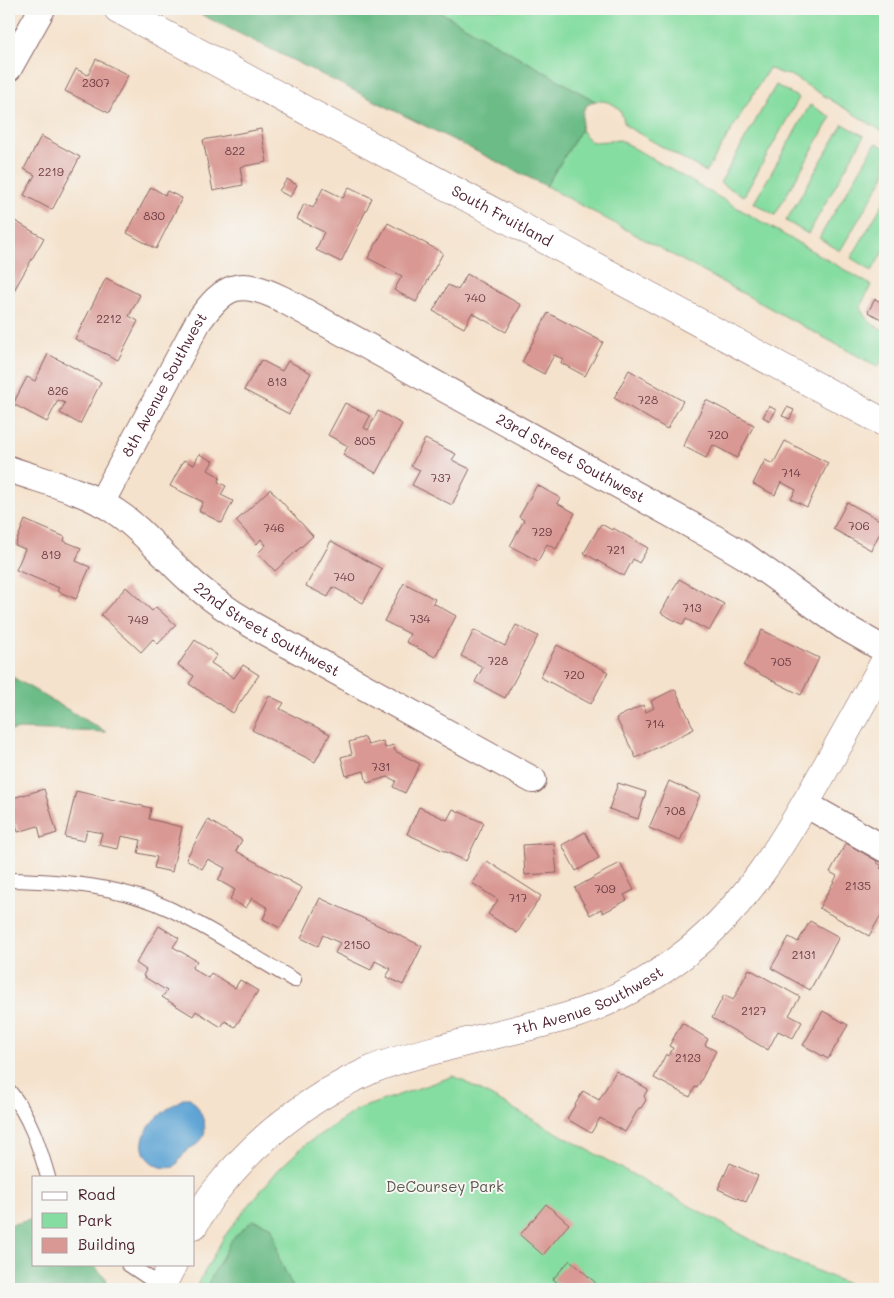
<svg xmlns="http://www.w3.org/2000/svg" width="894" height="1298" font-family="Mali,sans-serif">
  <rect width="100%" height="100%" fill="#f6f6f2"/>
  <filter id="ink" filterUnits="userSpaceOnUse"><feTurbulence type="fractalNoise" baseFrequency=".02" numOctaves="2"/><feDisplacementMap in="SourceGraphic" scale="10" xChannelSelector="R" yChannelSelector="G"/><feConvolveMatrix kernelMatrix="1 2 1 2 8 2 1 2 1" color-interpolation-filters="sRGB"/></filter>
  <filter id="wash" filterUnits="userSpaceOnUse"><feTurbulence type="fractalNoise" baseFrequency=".0096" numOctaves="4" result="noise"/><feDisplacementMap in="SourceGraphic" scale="20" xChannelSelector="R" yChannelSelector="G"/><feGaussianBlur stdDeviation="1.12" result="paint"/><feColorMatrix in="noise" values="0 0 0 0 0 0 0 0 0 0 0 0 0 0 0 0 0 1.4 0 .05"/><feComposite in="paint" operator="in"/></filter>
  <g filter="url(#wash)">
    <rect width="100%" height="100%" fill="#f5e2cc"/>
    <!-- green -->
    <path fill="#86dda1" stroke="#687e66" d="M435,9H885V133L790,75L782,74L769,68L706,172L626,126C623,122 624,119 622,115C618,103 605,100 595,101Z
      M776,85L799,98L744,196L720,183Z
      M810,105L831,117L775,215L754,203Z
      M843,124L864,136L808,234L786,221Z
      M581,130L590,141L595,142L620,140L871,285L860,307C865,319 872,326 885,330V355L878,367L546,186Z
      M876,143L885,148V175L840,251L819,238Z
      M885,200V248L872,271L851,258Z
      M454,1076L777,1254L860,1289H195L224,1237L239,1217L279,1169L306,1144L358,1109Z"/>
    <!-- forest -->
    <path fill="#6cbc87" stroke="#5b6e59" d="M190,9H435L595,101L587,105L583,111L581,130L546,186Z
      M9,675L106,732L20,729L9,731Z
      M34,1219V1264H92L106,1278L107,1289H9V1225Z
      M253,1220L271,1226L276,1240L279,1259L294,1289H205L232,1239Z"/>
    <!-- water -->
    <path fill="#5ea4d4" stroke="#546280" d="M185,1098H190C199,1106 211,1129 201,1140C198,1145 193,1146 189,1149C182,1154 180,1162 174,1167C165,1169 156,1167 149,1160C128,1136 165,1108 185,1098Z"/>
    <g id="blocks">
      <!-- building -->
      <path fill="#d99893" d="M96,59L128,75L109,113L65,91L76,69L88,75Z
        M261,129L267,162L240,167L243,185L213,191L203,140Z
        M41,136L80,157L52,210L24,195L35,175L24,169Z
        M287,179L297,185L290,197L279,191Z
        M151,187L165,195L167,191L182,198L156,249L127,233Z
        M349,187L372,198L341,262L316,250L324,232L297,219L304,204L313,208L323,188L343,198Z
        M10,218L44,238L9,299V221Z
        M388,223L443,253L416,302L394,290L402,276L368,258Z
        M467,274L521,305L506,332L472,313L464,328L433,311L448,285L458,290Z
        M106,278L140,295L129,316L138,321L118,360L75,339Z
        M875,299L885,304V321L868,312Z
        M548,313L603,342L585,376L561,363L563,359L554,355L544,374L522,362Z
        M48,354L101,382L80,424L60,413L65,403L58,400L47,422L13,404L27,377L35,381Z
        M261,360L282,371L288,361L311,373L289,414L244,390Z
        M629,370L683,401L667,429L614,398Z
        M706,400L754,425L737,458L713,445L706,458L683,446Z
        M345,403L370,416L364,428L368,430L378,411L402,424L376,473L343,455L348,446L328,435Z
        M769,406L776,410L770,421L763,417Z
        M787,407L794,410L790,419L782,416Z
        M425,439L456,454L452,460L470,469L452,505L412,485L420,470L411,466Z
        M785,441L828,463L807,507L791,499L796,490L781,482L775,495L753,484L765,460L773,464Z
        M199,454L213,461L208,470L220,477L218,482L226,486L221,495L233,501L222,523L199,511L203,502L170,486L184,460L194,465Z
        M537,485L560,498L557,503L575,513L556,549L547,544L538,561L510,546L524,520L519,517Z
        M270,489L313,536L275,571L258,553L266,545L261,539L257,544L236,521Z
        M847,502L885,523L871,550L833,529Z
        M25,520L65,537L64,541L81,548L76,561L90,567L76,599L57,591L59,588L16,570L25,549L15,545Z
        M601,524L612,530L613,528L648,548L639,563L633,559L624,576L584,553Z
        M331,541L382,569L363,603L333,587L328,597L306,586Z
        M679,579L724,604L709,631L686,619L683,625L661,613Z
        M404,583L435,599L433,603L456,616L435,657L406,642L410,634L384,621Z
        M126,587L152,611L156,607L176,625L158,644L153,639L141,652L101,615Z
        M516,625L538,636L505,698L475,682L483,667L461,656L474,630L505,646Z
        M762,630L819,658L801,695L744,666Z
        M195,640L217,655L211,663L234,678L243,665L259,675L233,713L189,684L194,676L178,665Z
        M557,645L608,672L591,704L540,677Z
        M675,689L694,729L636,758L616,718L643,705L646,712L654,708L651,701Z
        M269,696L284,703L280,709L330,734L315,762L252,730Z
        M365,737L368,745L383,741L385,748L393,745L395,751L420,764L405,793L393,787L396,781L388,777L367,783L364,771L346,776L341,757L352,754L349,742Z
        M669,781L700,795L680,841L649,828Z
        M618,783L646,792L638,819L609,809Z
        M44,789L57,833L41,838L38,826L18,832L16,824L9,826V799Z
        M76,791L151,808L149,819L182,827L172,872L154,868L157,857L138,853L141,840L121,836L118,849L99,845L102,833L87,830L84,841L65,837Z
        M419,807L447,820L453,809L484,823L466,861L407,834Z
        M208,820L242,840L236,851L302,888L280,928L263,919L268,908L252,898L246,908L230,899L235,890L218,880L225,868L208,859L202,869L186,859Z
        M585,832L599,858L576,871L562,845Z
        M554,843L557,873L525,875L523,845Z
        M846,843L877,861L876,862L882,866L880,868L885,871V908L869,936L819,908L837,876L830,872Z
        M487,861L541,896L517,933L488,914L498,900L472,883Z
        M620,863L634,890L624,895L627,900L603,913L601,909L590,915L575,888Z
        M320,898L422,946L403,985L386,977L391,969L375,961L371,970L335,953L340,943L323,935L318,946L301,938Z
        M810,921L839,937L810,990L771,968L789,937L798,942Z
        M159,926L179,938L173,947L197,961L192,968L208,978L211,973L235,988L240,980L258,991L235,1027L225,1021L221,1027L196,1011L193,1016L162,997L167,991L143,976L146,970L136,963Z
        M749,969L800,997L789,1015L802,1022L793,1038L778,1031L768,1050L712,1018L724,995L733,1000Z
        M823,1011L848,1025L828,1059L803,1045Z
        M682,1023L708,1039L705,1045L716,1051L697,1088L695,1087L690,1097L654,1078L666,1054L669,1056L673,1048L669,1046Z
        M616,1071L648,1089L644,1096L646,1100L641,1108H639L625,1132L600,1118L591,1133L567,1119L583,1091L599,1100Z
        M730,1163L758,1176L746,1202L718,1189Z
        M546,1204L569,1224L543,1255L520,1235Z
        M570,1260L598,1285L594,1289H565L553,1279Z"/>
    </g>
  </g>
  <g filter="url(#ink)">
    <use href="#blocks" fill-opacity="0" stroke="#866363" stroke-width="1"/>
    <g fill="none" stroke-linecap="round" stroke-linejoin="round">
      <!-- lane casing -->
      <g stroke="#866363" stroke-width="16">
        <path id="lane" d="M9,880C64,881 122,886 172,910C214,931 254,957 294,980
          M9,1091C30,1116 39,1146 48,1177
          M128,1264L161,1286"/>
      </g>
      <!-- street casing -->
      <g stroke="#866363" stroke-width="28">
        <g id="street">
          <path d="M9,68L42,9"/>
          <path id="s1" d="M9,469C45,482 84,490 116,512C139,527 157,549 178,569C201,592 226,610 254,626L533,780"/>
          <path id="s2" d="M101,503L198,322C225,284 239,278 282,299L718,540L745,556L843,626L885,650"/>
          <path d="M805,804L885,849"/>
        </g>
      </g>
      <!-- secondary casing -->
      <g stroke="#866363" stroke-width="29">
        <g id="secondary">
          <path id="s3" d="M118,9L885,423"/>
          <path id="s4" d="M194,1225C200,1215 206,1203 214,1193C255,1140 309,1097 371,1070C394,1060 419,1054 443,1048C484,1037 525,1028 566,1017C604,1006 642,985 674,962C743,913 786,839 826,767C846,732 866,696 885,661"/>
          <path d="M160,1289L173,1264"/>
        </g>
      </g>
      <!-- lane -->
      <use href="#lane" stroke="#fff" stroke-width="14"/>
      <!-- street -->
      <use href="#street" stroke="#fff" stroke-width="26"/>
      <!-- secondary -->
      <use href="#secondary" stroke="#fff" stroke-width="28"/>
    </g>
  </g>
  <g text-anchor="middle" stroke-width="4" stroke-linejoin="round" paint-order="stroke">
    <!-- number labels -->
    <g font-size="12" fill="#6e3d45">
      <text x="96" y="87">2307</text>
      <text x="235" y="155">822</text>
      <text x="51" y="176">2219</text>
      <text x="154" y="220">830</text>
      <text x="475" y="302">740</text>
      <text x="109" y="323">2212</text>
      <text x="277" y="386">813</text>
      <text x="58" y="395">826</text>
      <text x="648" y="404">728</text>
      <text x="718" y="439">720</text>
      <text x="365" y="445">805</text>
      <text x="791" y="477">714</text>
      <text x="441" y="482">737</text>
      <text x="859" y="530">706</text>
      <text x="274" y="532">746</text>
      <text x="542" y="536">729</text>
      <text x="616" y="554">721</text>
      <text x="51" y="559">819</text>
      <text x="344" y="581">740</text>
      <text x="692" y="612">713</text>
      <text x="420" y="623">734</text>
      <text x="138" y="624">749</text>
      <text x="498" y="665">728</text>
      <text x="781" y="666">705</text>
      <text x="574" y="679">720</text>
      <text x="655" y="728">714</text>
      <text x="381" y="771">731</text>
      <text x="675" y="815">708</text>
      <text x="858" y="890">2135</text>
      <text x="605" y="893">709</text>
      <text x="518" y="902">717</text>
      <text x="357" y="949">2150</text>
      <text x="804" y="959">2131</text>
      <text x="754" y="1015">2127</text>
      <text x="688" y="1062">2123</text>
    </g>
    <!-- street labels -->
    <g font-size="15" fill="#4a1f2b" stroke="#f6f6f2">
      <text dy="5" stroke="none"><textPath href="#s3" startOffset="436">South Fruitland</textPath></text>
      <text dy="5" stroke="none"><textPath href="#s2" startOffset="134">8th Avenue Southwest</textPath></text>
      <text dy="5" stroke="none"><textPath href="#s2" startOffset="635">23rd Street Southwest</textPath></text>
      <text dy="5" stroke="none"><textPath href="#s1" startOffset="308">22nd Street Southwest</textPath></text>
      <text dy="5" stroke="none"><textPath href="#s4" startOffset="468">7th Avenue Southwest</textPath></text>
    </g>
    <!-- park labels -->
    <g font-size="15" fill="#5c584e" stroke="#f6f6f2">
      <text x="445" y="1192">DeCoursey Park</text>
    </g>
  </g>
  <!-- margin -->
  <rect width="894" height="1298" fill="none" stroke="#f6f6f2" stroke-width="30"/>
  <!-- legend -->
  <rect x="32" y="1176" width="162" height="90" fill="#f6f6f2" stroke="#b1a0a2"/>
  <rect x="42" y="1192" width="25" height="8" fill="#ffffff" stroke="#b1a0a2"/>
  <text x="78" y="1200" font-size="15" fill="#4a1f2b">Road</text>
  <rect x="42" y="1213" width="25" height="15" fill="#86dda1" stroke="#b1a0a2"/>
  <text x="78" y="1226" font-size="15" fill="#4a1f2b">Park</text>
  <rect x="42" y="1238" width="25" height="15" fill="#d99893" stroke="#b1a0a2"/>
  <text x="78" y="1250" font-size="15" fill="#4a1f2b">Building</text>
</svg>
